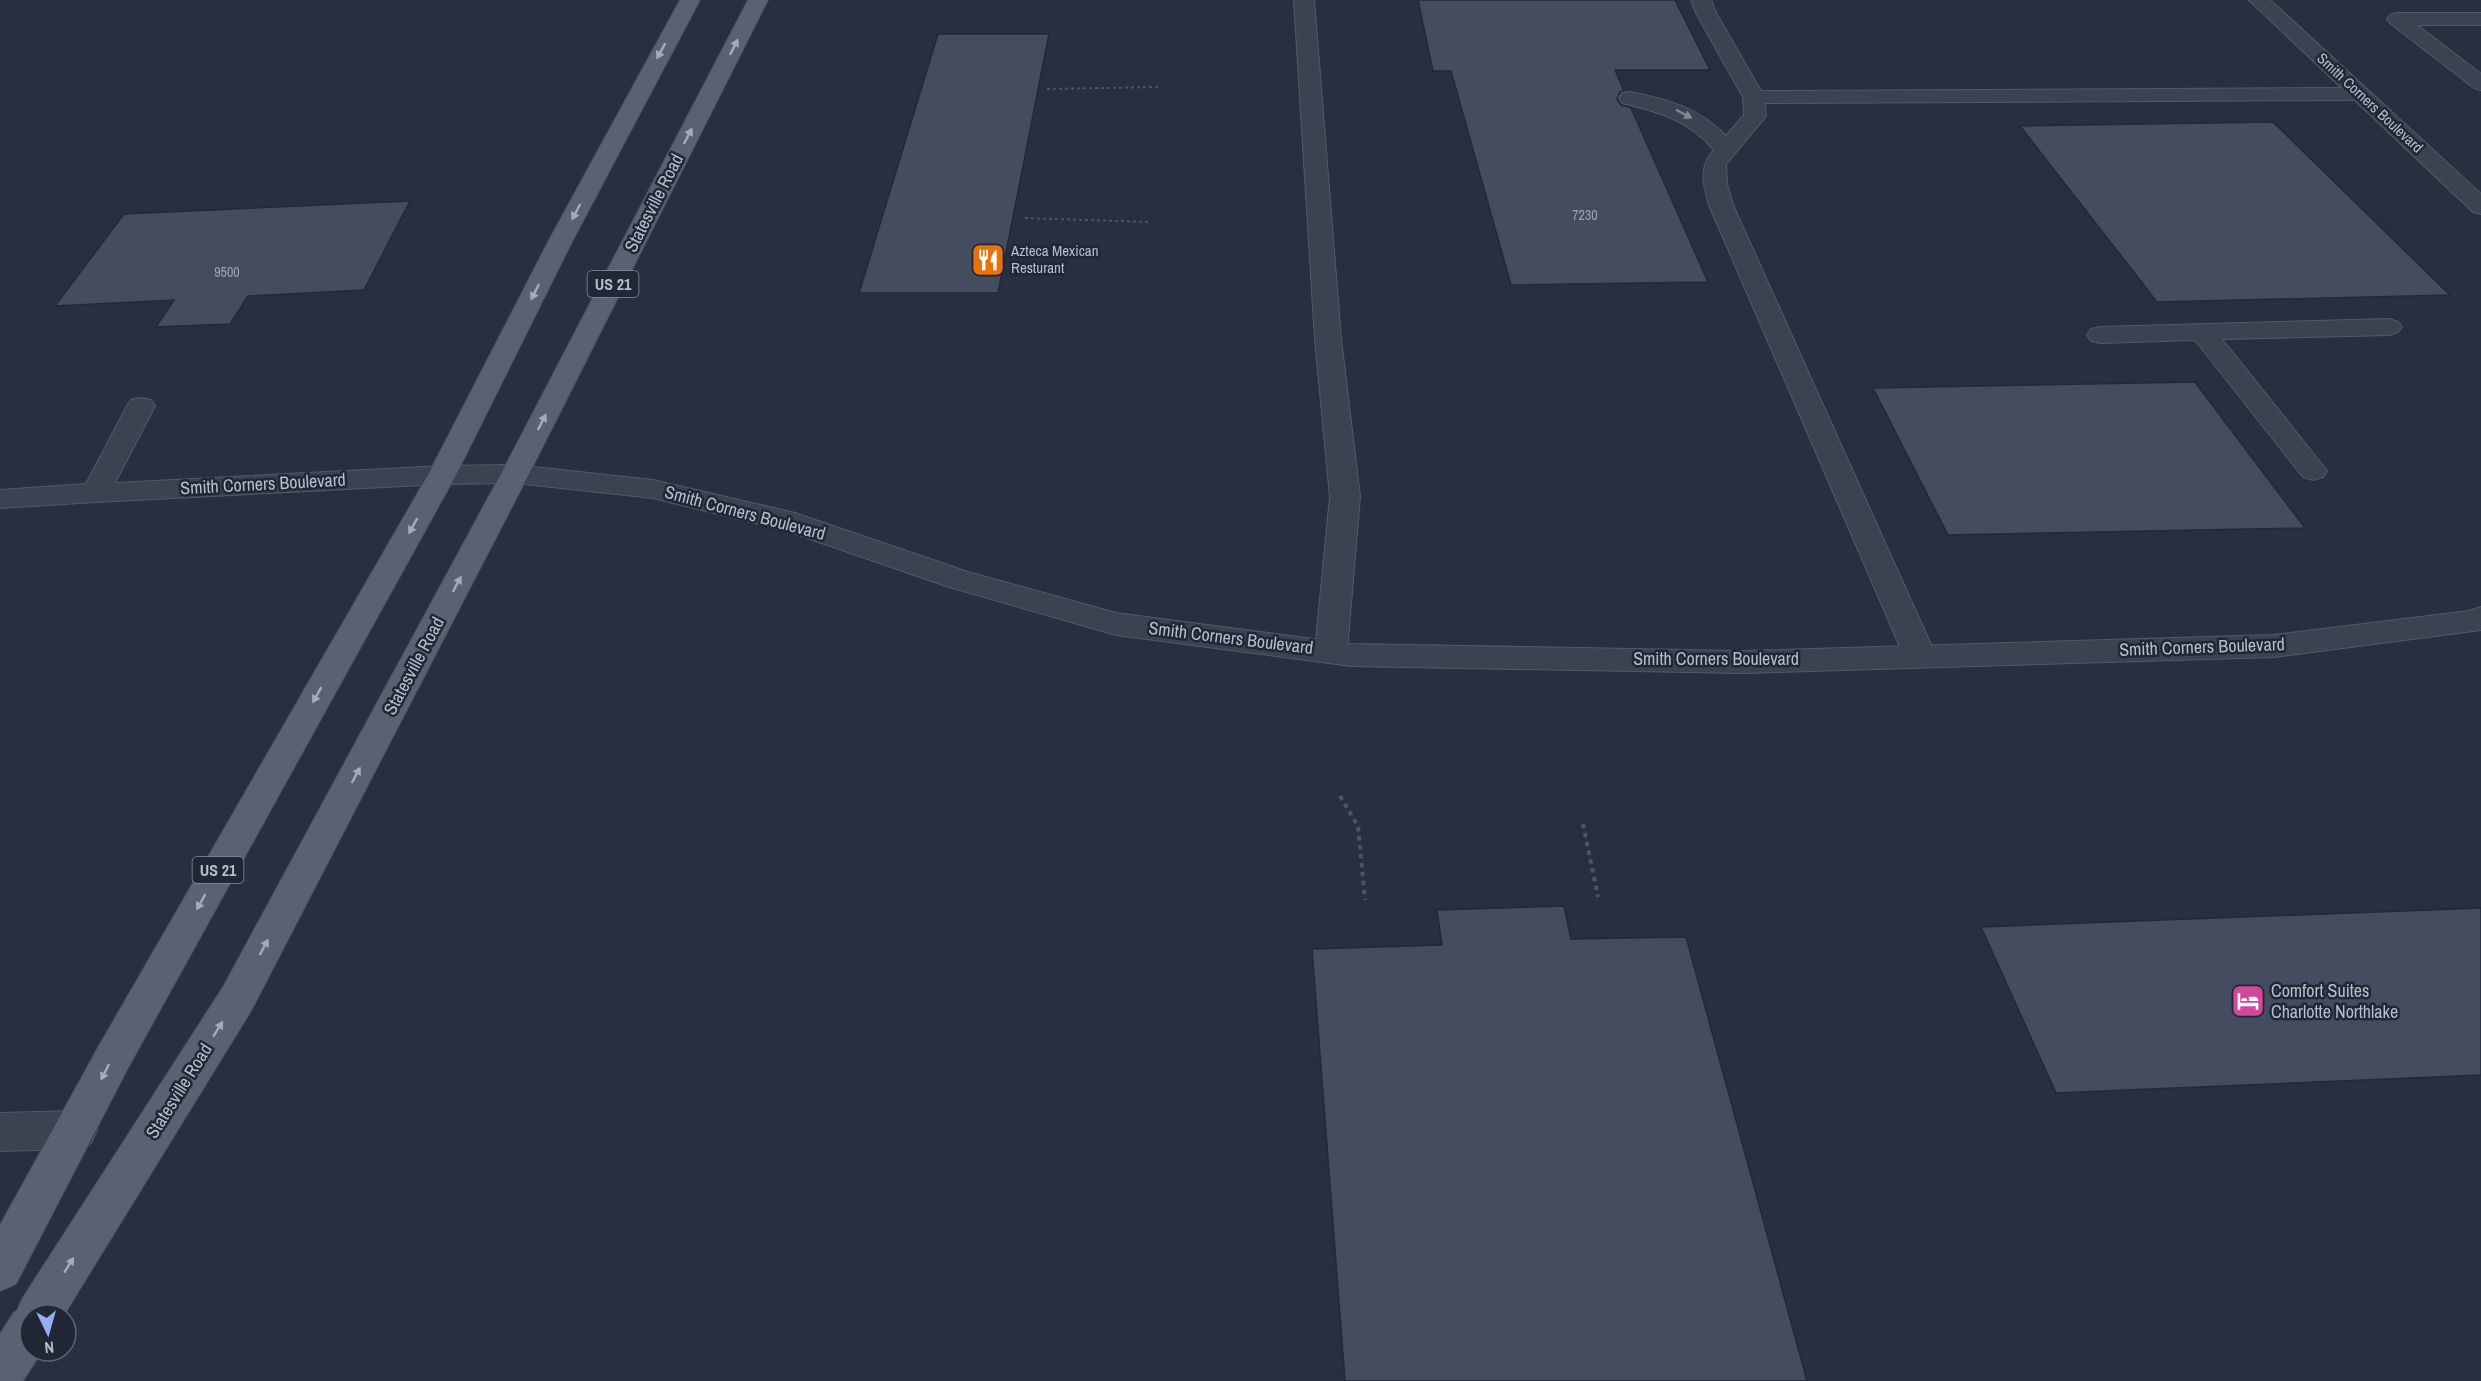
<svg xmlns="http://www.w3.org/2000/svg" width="2481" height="1381" font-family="'Archivo Narrow',sans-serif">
  <rect width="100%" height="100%" fill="#272f40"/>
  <!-- building -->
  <path fill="#444d5f" stroke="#222937" stroke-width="1.5" d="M1418,0H1675L1710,70H1615L1624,91L1620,92L1617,99L1621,105L1631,108L1708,282L1511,285L1451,71H1433Z
    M938,34H1049L998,293H859Z
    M2273,122L2450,295L2157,302L2020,126Z
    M410,201L364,290L248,296L230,324L156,327L174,300L55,306L124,214Z
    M2195,382L2305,528L1948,535L1873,388Z
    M1564,906L1571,939L1686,937L1807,1381H1345L1312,949L1442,945L1437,910Z
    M2481,908V1075L2056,1093L1981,927Z"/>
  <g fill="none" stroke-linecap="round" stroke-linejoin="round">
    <!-- lane casing -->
    <g stroke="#535a67" stroke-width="2">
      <path id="lane" d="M1294,0H1314L1341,339L1360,497L1347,651L1342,659L1331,662L1320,659L1315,651L1330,497L1315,339Z
        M1691,0H1711L1716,13L1761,91L2359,88L2367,89L2370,94L2367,99L2359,100L1765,103L1766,116L1726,164L1727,184L1733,205L1936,656L1931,664L1920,667L1909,664L1904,656L1709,205C1703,183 1698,169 1714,150C1689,120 1659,112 1622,103L1619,98L1622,93L1630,92C1666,99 1700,108 1726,136L1744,115L1743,97L1696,13Z
        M2397,13H2481V25H2417L2481,74V90L2474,88L2390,23L2387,19L2390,15Z
        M2389,319L2398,322L2402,327L2398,332L2389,335L2222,339L2327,471L2323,477L2313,480L2303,477L2195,340L2100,343L2091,341L2087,335L2091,329L2100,327Z
        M141,398L151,400L155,406L106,500L96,502L0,508V490L86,484L127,406L131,400Z
        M76,1111L91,1117L97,1130L91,1143L76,1149L0,1151V1113Z"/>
    </g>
    <!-- street casing -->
    <g stroke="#535a67" stroke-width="2">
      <path id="street" d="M2249,0H2270L2481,194V214L2473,212Z
        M515,465L653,480L795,513L968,572L1116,613L1351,644L1743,651L2274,635L2469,611L2481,607V630L2274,657L1743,673L1351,666L1116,635L946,586L787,531L653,498L515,483L442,484L96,502L86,500L81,493L86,486L96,484L442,466Z"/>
    </g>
    <!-- primary casing -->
    <g stroke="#454b59" stroke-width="2">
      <path id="primary" d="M680,0H700L573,240L456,475L128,1068L16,1284L0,1291V1225L100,1044L428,475L549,240Z
        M748,0H768L529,474L251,1011L64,1315H30V1351H42L23,1381H0V1334L14,1312L17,1311L22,1299L223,987L501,474Z"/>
    </g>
    <!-- path-far1 -->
    <path stroke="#48595e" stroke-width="2" stroke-dasharray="3 3" stroke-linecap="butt" d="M1047,89L1158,87
      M1025,218L1149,222"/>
    <!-- path -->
    <path stroke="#48595e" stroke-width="4" stroke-dasharray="4.5 4.5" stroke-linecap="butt" d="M1340,796L1358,826L1365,900
      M1583,824L1598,897"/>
    <!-- lane -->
    <use href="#lane" fill="#3b4250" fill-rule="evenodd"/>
    <!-- street -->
    <use href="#street" fill="#3b4250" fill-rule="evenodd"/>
    <!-- primary -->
    <use href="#primary" fill="#5a6170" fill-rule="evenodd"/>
  </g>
  <!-- one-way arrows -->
  <defs><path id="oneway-solid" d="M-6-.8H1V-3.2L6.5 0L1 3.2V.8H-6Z" transform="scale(1.5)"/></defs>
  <g fill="#a5abb8">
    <use href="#oneway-solid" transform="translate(734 47) rotate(-63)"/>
    <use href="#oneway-solid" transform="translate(661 51) rotate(119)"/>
    <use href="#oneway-solid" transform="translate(688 136) rotate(-63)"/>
    <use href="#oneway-solid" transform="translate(576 212) rotate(118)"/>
    <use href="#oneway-solid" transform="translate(535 292) rotate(117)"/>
    <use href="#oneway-solid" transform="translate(542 422) rotate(-63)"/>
    <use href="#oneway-solid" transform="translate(413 526) rotate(119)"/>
    <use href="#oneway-solid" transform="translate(457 584) rotate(-62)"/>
    <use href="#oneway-solid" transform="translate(317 695) rotate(119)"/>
    <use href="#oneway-solid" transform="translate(356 775) rotate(-62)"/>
    <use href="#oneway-solid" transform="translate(201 902) rotate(119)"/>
    <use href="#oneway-solid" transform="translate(264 947) rotate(-62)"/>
    <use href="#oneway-solid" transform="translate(218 1029) rotate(-58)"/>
    <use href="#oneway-solid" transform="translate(105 1072) rotate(117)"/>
    <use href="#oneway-solid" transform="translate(69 1265) rotate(-58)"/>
  </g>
  <use fill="#808693" href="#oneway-solid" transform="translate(1684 114) rotate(28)"/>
  <!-- icons -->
  <defs>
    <g id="restaurant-square" transform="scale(1.725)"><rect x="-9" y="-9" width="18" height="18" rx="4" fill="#e8710a" stroke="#202735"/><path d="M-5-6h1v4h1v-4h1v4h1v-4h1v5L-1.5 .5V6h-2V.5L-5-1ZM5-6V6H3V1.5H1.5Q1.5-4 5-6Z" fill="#fff"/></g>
    <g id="hotel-square" transform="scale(1.725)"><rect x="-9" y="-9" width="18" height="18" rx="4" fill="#d1479c" stroke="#202735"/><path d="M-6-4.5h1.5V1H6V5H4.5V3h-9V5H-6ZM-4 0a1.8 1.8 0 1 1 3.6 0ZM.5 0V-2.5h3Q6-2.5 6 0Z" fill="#fff"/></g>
  </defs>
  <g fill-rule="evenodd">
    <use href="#restaurant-square" x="988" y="260"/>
    <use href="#hotel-square" x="2248" y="1001"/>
  </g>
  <g text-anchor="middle" stroke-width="5" stroke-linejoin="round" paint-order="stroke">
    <!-- far-number labels -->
    <g font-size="14" fill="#9ba1af">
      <text x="1585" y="220">7230</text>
      <text x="227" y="277">9500</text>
    </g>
    <!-- far-street labels -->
    <g font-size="15" fill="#b8bdca" stroke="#202735">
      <text transform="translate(2370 103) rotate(43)" y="5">Smith Corners Boulevard</text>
    </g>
    <!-- far-poi labels -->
    <g font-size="15" fill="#b8bdca" stroke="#202735" text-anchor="start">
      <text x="1011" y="256">Azteca Mexican<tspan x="1011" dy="17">Resturant</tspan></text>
    </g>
    <!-- shield labels -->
    <g fill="#202735" stroke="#8a909d" stroke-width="1.5">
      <rect x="587.5" y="271" width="51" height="26" rx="4.5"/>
      <rect x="192.5" y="857" width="51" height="26" rx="4.5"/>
    </g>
    <g font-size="16" font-weight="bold" fill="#b8bdca">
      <text x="613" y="290">US 21</text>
      <text x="218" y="876">US 21</text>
    </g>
    <!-- street labels -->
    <g font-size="18" fill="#b8bdca" stroke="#202735">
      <text transform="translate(654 203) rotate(-63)" y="6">Statesville Road</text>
      <text transform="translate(263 484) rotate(-3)" y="6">Smith Corners Boulevard</text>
      <text transform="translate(745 513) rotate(15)" y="6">Smith Corners Boulevard</text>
      <text transform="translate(1231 638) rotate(7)" y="6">Smith Corners Boulevard</text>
      <text transform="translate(2202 647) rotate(-2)" y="6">Smith Corners Boulevard</text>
      <text x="1716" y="665">Smith Corners Boulevard</text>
      <text transform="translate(414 666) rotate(-62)" y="6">Statesville Road</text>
      <text transform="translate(179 1091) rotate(-58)" y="6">Statesville Road</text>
    </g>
    <!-- poi labels -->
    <g font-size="18" fill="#b8bdca" stroke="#202735" text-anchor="start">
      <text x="2271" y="997">Comfort Suites<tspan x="2271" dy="21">Charlotte Northlake</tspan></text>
    </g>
  </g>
  <!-- north arrow -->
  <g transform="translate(48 1333) rotate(175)"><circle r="28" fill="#202735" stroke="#5d6371" stroke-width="1.5"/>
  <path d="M0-4.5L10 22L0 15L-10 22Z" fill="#94aff3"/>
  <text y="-9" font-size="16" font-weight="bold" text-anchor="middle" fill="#b8bdca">N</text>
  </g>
</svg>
